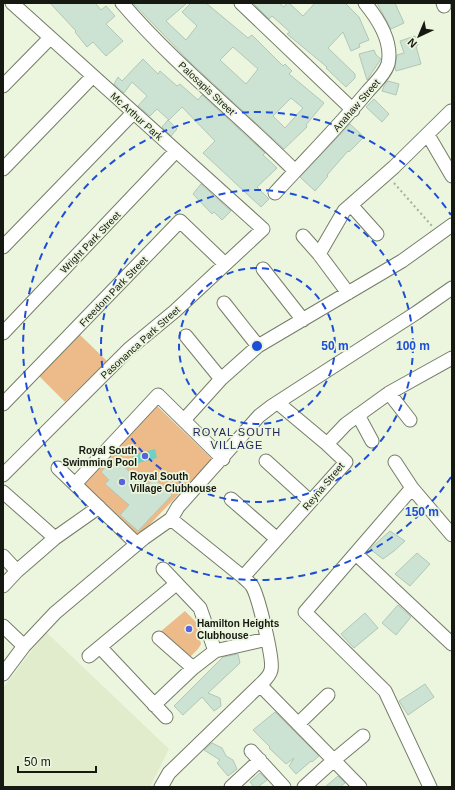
<svg xmlns="http://www.w3.org/2000/svg" width="455" height="790" font-family="Arial,sans-serif">
  <rect width="100%" height="100%" fill="#ecf6de"/>
  <!-- built -->
  <path fill="#e1eccd" d="M46,632L169,749L150,787H3V688Z"/>
  <!-- green -->
  <path fill="#edba8a" d="M79,334L107,361L65,402L38,375Z
    M155,404L212,459L138,537L83,484Z
    M185,611L196,622L201,644L198,649L189,658L160,632Z"/>
  <!-- water -->
  <path fill="#6fd0c3" d="M155,449L157,458L135,464L132,455Z"/>
  <!-- building -->
  <path fill="#cce3d3" stroke="#b1c7b7" fill-rule="evenodd" d="M50,3H95L101,10L106,6L115,16L106,24L123,41L106,56L93,42L87,47L75,32L76,31Z
    M133,3H187L166,21L186,40L197,26L182,12L191,3H206L248,38L252,35L283,66L285,64L292,71L289,74L324,103L306,125L307,127L284,149L190,62ZM233,47L258,69L246,84L220,60ZM291,98L303,108L285,128L273,116Z
    M253,3H279L284,7L287,3H289L303,16L315,3H345L359,17L369,40L359,44L360,47L351,51L343,32L328,48L355,74V78L346,87L326,68L327,67L287,34L290,32L272,16L269,19Z
    M377,3H395L404,23L391,29Z
    M415,36L418,45L416,46L421,64L396,71L395,67L397,55L404,53L400,41Z
    M374,50L376,55L381,59L367,80L359,54Z
    M143,59L158,74L160,71L177,86L180,84L198,100L202,95L265,153L263,155L277,168L257,187L269,199L261,207L203,153L215,141L182,107L169,120L157,109L150,116L138,106L147,96L132,82L124,93L114,84L118,77L122,81Z
    M388,81L399,84L396,95L382,91L384,86Z
    M374,99L389,114L382,122L366,107Z
    M168,120L177,129L171,136L162,127Z
    M350,124L364,137L349,152L348,151L327,175L328,176L315,191L300,177Z
    M201,184L231,211L222,220L214,212L212,214L193,194Z
    M110,462L116,468L120,463L146,487L154,478L172,495L138,531L120,515L129,505L105,484L109,480L101,472Z
    M390,531L405,541L394,551L383,559L370,549Z
    M417,553L430,564L410,586L395,574Z
    M398,605L411,617L396,635L382,623Z
    M365,613L378,628L354,648L341,634Z
    M238,654L240,663L208,693L220,698L221,706L214,711L202,697L183,715L174,706L223,657Z
    M425,684L434,697L408,715L399,701Z
    M275,712L319,756L312,762L311,761L296,774L289,766L294,758L286,764L269,748L270,747L253,730Z
    M212,743L222,748L226,756L233,760L237,769L228,776L217,763L220,760L204,750Z
    M260,773L267,780L258,787H254L250,782Z
    M338,776L345,783L340,787H325Z"/>
  <g fill="none" stroke-linecap="round" stroke-linejoin="round">
    <!-- minor casing -->
    <g stroke="#757d68" stroke-width="15">
      <path id="minor" d="M122,3C174,64 238,114 295,171
        M241,3L353,110
        M443,3L444,6
        M3,86L50,38
        M428,135L452,176
        M3,169L93,76
        M275,193C306,159 339,126 368,91C375,83 385,74 388,64C393,42 379,20 365,3
        M351,205L377,234
        M303,236L319,254L348,293
        M3,247L133,113
        M319,254L344,211L394,167L451,111
        M263,269L303,320
        M224,303L258,346
        M3,333L176,151
        M186,336L221,379
        M389,393L410,420
        M3,404L180,221L225,264
        M358,415L372,441
        M184,420L221,379L258,346L402,261L452,225
        M327,444L346,424L389,393L452,358
        M266,461L310,501
        M395,462L412,488L452,535
        M58,468L137,544
        M3,475L129,349L175,311L263,229L12,3
        M75,484L158,395L223,459
        M412,488L305,612L385,691L430,787
        M3,492L55,538
        M231,499L277,539
        M356,554L452,644
        M3,556L17,571
        M163,569L200,608L215,651
        M243,577L346,462L327,444L278,403
        M3,586L17,571L55,538L99,507
        M3,626L24,646
        M159,638L193,668
        M100,647L166,717
        M89,656L176,584
        M3,674L24,646L55,613L144,538L171,519L178,507L259,416L272,406L416,313L452,288
        M260,685L360,787
        M154,705L193,668L215,651L267,639
        M298,724L328,695
        M251,751L284,787
        M161,787L169,773L260,685C264,681 270,676 271,670C274,660 258,595 252,586C250,583 246,580 243,577L171,519
        M231,787L260,760
        M304,787L334,760L363,736"/>
    </g>
    <!-- path -->
    <path stroke="#a8b09d" stroke-width="2" stroke-dasharray="2 3" stroke-linecap="butt" d="M394,183L432,226"/>
    <!-- minor -->
    <use href="#minor" stroke="#fff" stroke-width="13"/>
  </g>
  <!-- distance rings -->
  <g fill="none" stroke="#1d4ed8" stroke-width="2" stroke-dasharray="7 5">
    <circle cx="257" cy="346" r="78"/>
    <circle cx="257" cy="346" r="156"/>
    <path d="M451 477A234 234 0 1 1 451 215"/>
  </g>
  <!-- markers -->
  <g fill="#5764db" stroke="#ecf6de" stroke-width="1.5">
    <circle cx="145" cy="456" r="4"/>
    <circle cx="122" cy="482" r="4"/>
    <circle cx="189" cy="629" r="4"/>
  </g>
  <g text-anchor="middle" stroke-width="3.5" stroke-linejoin="round" paint-order="stroke">
    <!-- street labels -->
    <g font-size="10" fill="#161911" stroke="#ecf6de">
      <text transform="translate(207 88) rotate(43)" y="4">Palosapis Street</text>
      <text transform="translate(356 105) rotate(-49)" y="4">Anahaw Street</text>
      <text transform="translate(137 116) rotate(42)" y="4">Mc Arthur Park</text>
      <text transform="translate(90 242) rotate(-46)" y="4">Wright Park Street</text>
      <text transform="translate(113 291) rotate(-46)" y="4">Freedom Park Street</text>
      <text transform="translate(140 342) rotate(-42)" y="4">Pasonanca Park Street</text>
      <text transform="translate(323 486) rotate(-50)" y="4">Reyna Street</text>
    </g>
    <!-- poi labels -->
    <g font-size="10" font-weight="bold" fill="#161911" stroke="#ecf6de" text-anchor="start">
      <text x="137" y="454" text-anchor="end">Royal South<tspan x="137" dy="12">Swimming Pool</tspan></text>
      <text x="130" y="480">Royal South<tspan x="130" dy="12">Village Clubhouse</tspan></text>
      <text x="197" y="627">Hamilton Heights<tspan x="197" dy="12">Clubhouse</tspan></text>
    </g>
    <!-- neighbourhood labels -->
    <g font-size="11" letter-spacing="1" fill="#1d225a" stroke="#ecf6de">
      <text x="237" y="436">ROYAL SOUTH<tspan x="237" dy="13">VILLAGE</tspan></text>
    </g>
  </g>
  <circle cx="257" cy="346" r="6" fill="#1d4ed8" stroke="#ecf6de" stroke-width="2"/>
  <g font-size="12" text-anchor="middle" font-weight="bold" fill="#1d4ed8" stroke="#ecf6de" stroke-width="3.5" stroke-linejoin="round" paint-order="stroke">
    <text x="335" y="350">50 m</text>
    <text x="413" y="350">100 m</text>
    <text x="422" y="516">150 m</text>
  </g>
  <!-- border -->
  <rect width="455" height="790" fill="none" stroke="#161911" stroke-width="8"/>
  <!-- north arrow -->
  <g transform="translate(419 36) rotate(224)" stroke="#ecf6de" stroke-width="3" paint-order="stroke">
  <path d="M0-3L7 15L0 10L-7 15Z" fill="#161911"/>
  <text y="-6" font-size="11" font-weight="bold" text-anchor="middle" fill="#161911">N</text>
  </g>
  <!-- scale -->
  <path d="M18 766v6h78v-6" fill="none" stroke="#161911" stroke-width="2"/>
  <text x="24" y="766" font-size="12" fill="#161911" stroke="#ecf6de" stroke-width="3" paint-order="stroke">50 m</text>
</svg>
